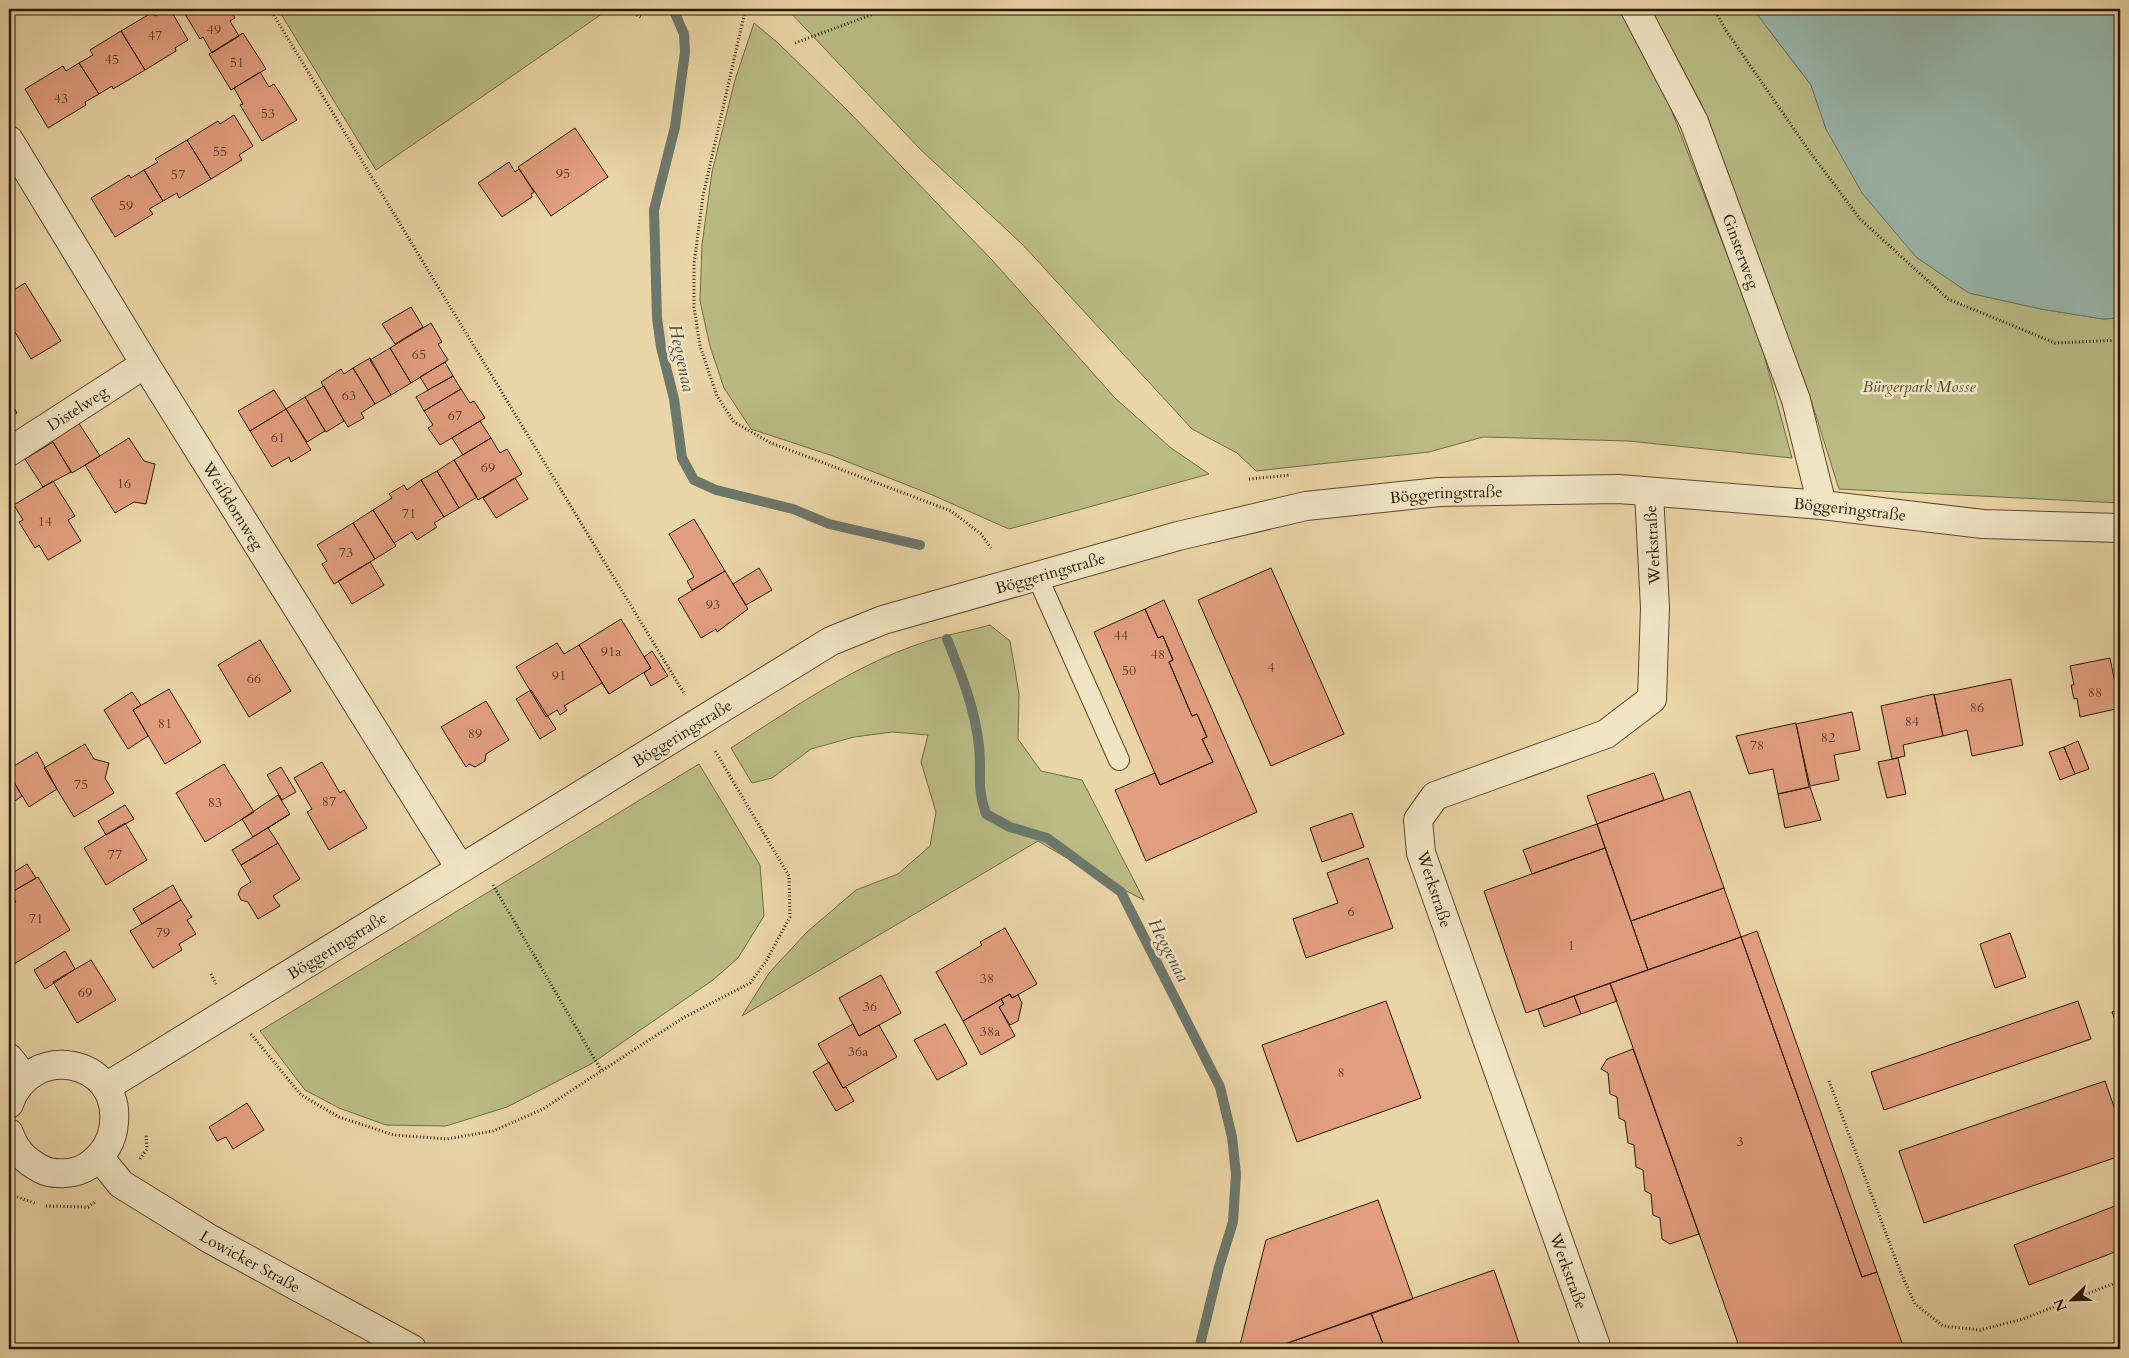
<svg xmlns="http://www.w3.org/2000/svg" width="2129" height="1358" font-family="Cardo,serif">
  <rect width="100%" height="100%" fill="#ead5a6"/>
  <filter id="stains"><feTurbulence type="fractalNoise" baseFrequency=".004" numOctaves="4"/><feColorMatrix values="0 0 0 0 .2 0 0 0 0 .09 0 0 0 0 .02 0 0 0 .5 -.17"/></filter>
  <radialGradient id="worn" r=".72"><stop offset=".6" stop-color="#630" stop-opacity="0"/><stop offset="1" stop-color="#630" stop-opacity=".3"/></radialGradient>
  <!-- green -->
  <path fill="#babc84" stroke="#726a46" d="M278,9H609L376,170Z
    M787,9H1620L1661,83L1760,340L1792,458L1629,441L1483,437L1429,452L1256,471L1237,453L1192,429L1023,245L921,150Z
    M1650,9H1753L1811,85L1826,129L1916,257L1969,293L2041,309L2103,319L2120,318V503L1839,489L1811,400L1701,103Z
    M754,23L778,43L846,109L992,260L1115,398L1171,448L1209,474L1009,529L930,494L833,456L751,429L724,388L710,346L700,301L702,245L712,172L735,80Z
    M990,625L1010,641L1019,694L1018,739L1041,771L1082,780L1144,900L1099,877L1038,841L742,1016L769,973L807,932L856,890L898,874L930,846L936,812L921,762L928,735L892,732L854,737L811,749L772,778L752,783L731,748C796,706 863,659 938,638C955,633 973,630 990,625Z
    M699,764L760,865L764,916L738,958L713,980L591,1064L507,1107L446,1126L386,1125L339,1108L305,1090L260,1031Z"/>
  <!-- water -->
  <path fill="#99b8ae" stroke="#6c786b" d="M1753,9H2120V318L2103,319L2041,309L1969,293L1916,257L1862,193L1826,129L1811,85Z"/>
  <g fill="none" stroke-linecap="round" stroke-linejoin="round">
    <!-- stream -->
    <path stroke="#6c786b" stroke-width="10" d="M673,9L684,34L685,52L675,127L654,210L657,318L661,347L674,399L682,458L694,480L716,490L793,509L829,524L920,545
      M947,639C961,674 975,708 979,746C982,773 976,786 986,814L1010,827L1047,838L1121,892L1220,1087L1232,1137L1236,1174L1233,1222L1219,1267L1199,1349"/>
  </g>
  <!-- building -->
  <path fill="#e29f7f" stroke="#291807" d="M170,9L188,40L175,48L176,51L145,70L121,31L153,12L155,16Z
    M182,9H229L235,18L230,21L239,36L212,53L203,37L200,39Z
    M121,31L145,70L113,89L112,86L99,94L79,63L93,55L90,50Z
    M243,33L266,69L231,90L209,54Z
    M79,63L99,94L85,102L86,105L48,128L25,89L63,66L66,71Z
    M260,72L269,87L274,84L297,120L262,141L240,105L243,104L234,88Z
    M234,115L253,146L239,155L242,160L211,179L187,140L218,121L220,124Z
    M575,128L608,177L551,216L518,167Z
    M187,140L211,179L179,198L177,193L163,201L144,170L158,162L155,159Z
    M509,162L515,172L519,169L534,192L531,194L532,197L502,217L478,183Z
    M144,170L163,201L149,209L153,214L115,237L91,198L129,175L131,178Z
    M25,283L61,341L31,359L9,322V293Z
    M411,307L423,327L395,344L382,324Z
    M431,323L442,342L438,344L448,360L411,383L390,348Z
    M390,348L411,383L391,395L370,360Z
    M370,358L391,395L375,404L353,368Z
    M445,362L453,376L428,390L420,377Z
    M353,368L375,404L361,413L364,418L348,427L321,382L341,369L344,374Z
    M453,376L461,389L424,411L416,397Z
    M324,386L344,421L326,432L305,397Z
    M461,389L470,403L474,401L485,418L440,445L428,428L433,425L424,411Z
    M274,390L286,409L250,431L238,411Z
    M305,397L325,431L307,442L286,409Z
    M9,399L17,413L9,418Z
    M286,409L311,450L291,462L289,457L272,467L250,431Z
    M480,421L491,438L463,455L452,438Z
    M78,422L100,456L72,473L51,439Z
    M129,438L144,461L155,464L146,504L134,502L115,513L85,465Z
    M491,438L500,453L507,449L522,474L478,500L454,460Z
    M53,442L71,472L43,487L25,459Z
    M454,460L477,497L459,508L437,471Z
    M437,471L459,508L444,517L421,480Z
    M515,478L528,499L496,518L483,498Z
    M421,480L444,517L434,523L437,527L417,540L412,532L394,543L373,510L392,498L389,494L404,485L407,490Z
    M53,481L75,516L68,520L81,541L48,560L39,545L35,548L19,522L23,520L14,505Z
    M373,510L396,546L375,559L353,523Z
    M694,519L725,571L692,590L687,581L694,577L669,534Z
    M353,523L375,559L334,584L322,564L327,561L317,545Z
    M370,562L384,585L352,604L338,581Z
    M759,568L772,590L746,605L733,584Z
    M1271,568L1344,734L1271,766L1198,600Z
    M725,571L748,609L717,632L716,629L701,638L678,599Z
    M1164,600L1257,812L1146,861L1115,790L1155,773L1160,785L1213,762L1202,739L1207,737L1197,714L1192,716L1169,662L1173,660L1163,636L1158,638L1145,609Z
    M1145,609L1158,638L1163,636L1173,660L1169,662L1192,716L1197,714L1207,737L1202,739L1213,762L1160,785L1094,632Z
    M621,619L651,668L609,694L579,645Z
    M260,640L291,691L249,717L218,665Z
    M557,643L564,654L579,645L609,694L602,683L564,706L567,710L560,715L557,710L546,717L516,667Z
    M652,651L668,676L651,686L644,673L651,668L644,657Z
    M2110,658L2120,708L2080,717L2077,698L2074,699L2071,685H2074L2070,666Z
    M2011,679L2023,745L1972,756L1967,730L1943,736L1934,695Z
    M169,689L201,742L165,764L133,710Z
    M531,690L556,729L540,739L516,699Z
    M132,692L141,705L133,710L148,736L128,749L104,710Z
    M1934,694L1943,736L1903,745L1905,756L1892,759L1881,706Z
    M486,701L509,740L486,754L485,761L475,767L469,764L466,767L441,727Z
    M1852,712L1860,750L1834,755L1839,780L1810,786L1796,724Z
    M1796,723L1809,787L1778,794L1773,769L1749,774L1736,736Z
    M2078,741L2089,769L2075,774L2064,747Z
    M85,744L94,759L109,763L105,778L114,793L74,817L44,768Z
    M2064,747L2075,774L2060,780L2049,752Z
    M37,752L57,789L29,807L9,774V769Z
    M1898,758L1906,794L1887,798L1878,762Z
    M322,762L340,793L344,790L367,828L329,850L307,812L312,809L294,778Z
    M224,764L254,812L205,842L176,793Z
    M281,767L296,792L282,800L267,775Z
    M1654,773L1664,800L1597,824L1587,796Z
    M9,774L22,796L9,805Z
    M1810,787L1821,820L1785,828L1778,794Z
    M1690,791L1724,888L1631,921L1597,824Z
    M278,795L290,814L253,837L242,819Z
    M125,805L134,819L106,835L98,821Z
    M1352,813L1364,847L1322,862L1310,828Z
    M290,814L268,828L278,843L241,865L232,850Z
    M125,823L147,860L106,885L84,848Z
    M1597,824L1605,848L1532,874L1523,850Z
    M278,843L300,879L273,896L280,906L258,919L248,902L241,900L238,894L241,888L251,882L241,865Z
    M9,845L14,854L9,857Z
    M1605,848L1648,970L1526,1013L1484,891Z
    M1368,858L1393,928L1306,958L1293,919L1338,903L1327,873Z
    M27,864L36,878L10,893V896L9,875Z
    M38,877L70,930L9,967V906L16,902L10,893Z
    M173,885L181,900L142,924L133,909Z
    M1724,888L1741,937L1648,970L1631,921Z
    M181,900L192,917L187,920L196,934L179,944L182,950L153,968L130,931Z
    M1005,928L1037,984L1012,998L1010,994L963,1021L936,972L982,945L980,942Z
    M1757,931L1877,1272L1862,1277L1741,937Z
    M2010,933L2026,977L1995,988L1980,944Z
    M1741,937L1862,1277L1877,1272L1903,1346L1895,1349H1740L1610,983Z
    M65,951L75,969L45,989L34,970Z
    M91,960L116,1000L77,1023L53,982Z
    M881,975L901,1013L859,1036L839,998Z
    M1610,983L1617,1001L1581,1014L1574,996Z
    M1010,994L1012,998L1018,995L1022,1003L1018,1021L1010,1025L999,1007L1004,1004L1001,999Z
    M1574,996L1581,1014L1544,1027L1538,1009Z
    M1001,999L1004,1004L999,1007L1015,1036L981,1055L963,1021Z
    M1386,1001L1421,1098L1297,1142L1262,1045Z
    M2078,1001L2091,1039L1884,1110L1871,1072Z
    M2120,1009V1033L2112,1012Z
    M853,1024L859,1036L879,1025L897,1057L843,1088L818,1044Z
    M945,1024L967,1064L937,1080L914,1040Z
    M1633,1049L1699,1234L1670,1244L1662,1239L1660,1218L1653,1215L1651,1194L1645,1191L1643,1170L1636,1167L1634,1145L1628,1143L1625,1121L1619,1118L1617,1097L1610,1094L1608,1073L1601,1069L1607,1059Z
    M829,1062L843,1088L846,1087L854,1101L836,1111L813,1072Z
    M2105,1081L2120,1124V1156L1924,1223L1899,1151Z
    M247,1103L264,1130L233,1149L226,1137L217,1141L209,1127Z
    M1378,1200L1413,1299L1271,1349H1239L1266,1240Z
    M2120,1204V1250L2029,1285L2014,1245Z
    M1494,1270L1521,1349H1385L1371,1313Z
    M1371,1313L1385,1349H1271Z"/>
  <g fill="none" stroke-linecap="round" stroke-linejoin="round">
    <!-- service casing -->
    <g stroke="#59472f" stroke-width="22">
      <path id="service" d="M1037,576L1119,760"/>
    </g>
    <!-- minor casing -->
    <g stroke="#59472f" stroke-width="30">
      <g id="minor">
        <path id="s1" d="M1635,9L1694,122L1796,400L1822,505"/>
        <path id="s2" d="M9,140L145,364L460,868"/>
        <path id="s3" d="M9,452L145,364"/>
        <path d="M9,1058L25,1078"/>
        <path id="s4" d="M106,1087L831,641L883,620L1178,536L1306,506L1439,492L1619,489L1822,505L1983,524L2120,528"/>
        <path d="M9,1104C30,1042 120,1058 114,1122C113,1141 104,1155 88,1166C76,1174 54,1176 41,1169C24,1160 15,1150 9,1133"/>
        <path id="s5" d="M100,1158L121,1184L210,1239L412,1349"/>
        <path d="M1597,1349L1421,853L1418,820L1435,796L1606,734L1652,699L1655,608L1649,493"/>
      </g>
    </g>
    <!-- path -->
    <path stroke="#291807" stroke-width="3" stroke-dasharray="1 2.5" stroke-linecap="butt" d="M270,9L685,695
      M624,9L643,18
      M1714,9L1727,32L1807,148L1860,219L1948,299L2055,343L2120,340
      M745,11L703,196L694,264V307L700,346L717,396L734,422L771,443L951,511L981,534L991,548
      M795,43L887,9
      M1249,479L1291,475
      M493,885L601,1070
      M211,974L216,984
      M251,1034L301,1095L339,1117L394,1135L447,1139L493,1131L543,1109L683,1018L750,983L765,963L790,917L789,876L714,749
      M1829,1081L1900,1271L1915,1304L1943,1326L1980,1330L2023,1319L2120,1281
      M140,1159L147,1149L146,1135
      M9,1191L12,1195L37,1204
      M46,1206L88,1207L95,1202"/>
    <!-- service -->
    <use href="#service" stroke="#f1e4c5" stroke-width="20"/>
    <!-- minor -->
    <use href="#minor" stroke="#f1e4c5" stroke-width="28"/>
  </g>
  <g text-anchor="middle" stroke-width="5" stroke-linejoin="round" paint-order="stroke">
    <!-- number labels -->
    <g font-size="14" fill="#573a25">
      <text x="214" y="34">49</text>
      <text x="155" y="40">47</text>
      <text x="112" y="64">45</text>
      <text x="237" y="67">51</text>
      <text x="61" y="103">43</text>
      <text x="268" y="118">53</text>
      <text x="220" y="156">55</text>
      <text x="563" y="178">95</text>
      <text x="178" y="179">57</text>
      <text x="126" y="210">59</text>
      <text x="419" y="359">65</text>
      <text x="349" y="400">63</text>
      <text x="455" y="420">67</text>
      <text x="278" y="442">61</text>
      <text x="488" y="472">69</text>
      <text x="124" y="488">16</text>
      <text x="409" y="518">71</text>
      <text x="45" y="526">14</text>
      <text x="346" y="557">73</text>
      <text x="713" y="609">93</text>
      <text x="1121" y="640">44</text>
      <text x="611" y="656">91a</text>
      <text x="1158" y="659">48</text>
      <text x="1271" y="672">4</text>
      <text x="1129" y="675">50</text>
      <text x="559" y="680">91</text>
      <text x="254" y="683">66</text>
      <text x="2095" y="697">88</text>
      <text x="1977" y="712">86</text>
      <text x="1912" y="726">84</text>
      <text x="165" y="728">81</text>
      <text x="475" y="738">89</text>
      <text x="1828" y="742">82</text>
      <text x="1757" y="750">78</text>
      <text x="81" y="789">75</text>
      <text x="329" y="806">87</text>
      <text x="215" y="807">83</text>
      <text x="115" y="859">77</text>
      <text x="1351" y="916">6</text>
      <text x="36" y="923">71</text>
      <text x="163" y="937">79</text>
      <text x="1571" y="950">1</text>
      <text x="987" y="983">38</text>
      <text x="85" y="997">69</text>
      <text x="870" y="1011">36</text>
      <text x="990" y="1036">38a</text>
      <text x="858" y="1056">36a</text>
      <text x="1341" y="1077">8</text>
      <text x="1740" y="1146">3</text>
    </g>
    <!-- street labels -->
    <g font-size="16" fill="#291807" stroke="#f1e4c5">
      <text dy="6" stroke="none"><textPath href="#s1" startOffset="265">Ginsterweg</textPath></text>
      <text dy="6" stroke="none"><textPath href="#s3" startOffset="81">Distelweg</textPath></text>
      <text dy="6" stroke="none"><textPath href="#s4" startOffset="1486">Böggeringstraße</textPath></text>
      <text dy="6" stroke="none"><textPath href="#s2" startOffset="429">Weißdornweg</textPath></text>
      <text dy="6" stroke="none"><textPath href="#s4" startOffset="1891">Böggeringstraße</textPath></text>
      <text transform="translate(1652 545) rotate(-93)" y="6">Werkstraße</text>
      <text dy="6" stroke="none"><textPath href="#s4" startOffset="1081">Böggeringstraße</textPath></text>
      <text dy="6" stroke="none"><textPath href="#s4" startOffset="676">Böggeringstraße</textPath></text>
      <text transform="translate(1435 889) rotate(72)" y="6">Werkstraße</text>
      <text dy="6" stroke="none"><textPath href="#s4" startOffset="271">Böggeringstraße</textPath></text>
      <text dy="6" stroke="none"><textPath href="#s5" startOffset="184">Lowicker Straße</textPath></text>
      <text transform="translate(1569 1271) rotate(70)" y="6">Werkstraße</text>
    </g>
    <!-- park labels -->
    <g font-size="16" font-style="italic" fill="#54492c" stroke="#f1e4c5">
      <text x="1919" y="392">Bürgerpark Mosse</text>
    </g>
    <!-- water labels -->
    <g font-size="18" font-style="italic" fill="#4b4839" stroke="#f1e4c5">
      <text transform="translate(682 358) rotate(78)" y="6">Heggenaa</text>
      <text transform="translate(1169 950) rotate(63)" y="6">Heggenaa</text>
    </g>
  </g>
  <!-- margin -->
  <rect width="2129" height="1358" fill="none" stroke="#ead5a6" stroke-width="30"/>
  <rect x="10" y="10" width="2109" height="1338" fill="none" stroke="#291807" stroke-width="2.5"/>
  <rect x="15" y="15" width="2099" height="1328" fill="none" stroke="#291807"/>
  <!-- north arrow -->
  <g transform="translate(2072 1300) rotate(247)" stroke="#f1e4c5" stroke-width="4" paint-order="stroke">
  <path d="M0-4L9 19L0 12L-9 19Z" fill="#291807"/>
  <text y="-8" font-size="14" font-weight="bold" text-anchor="middle" fill="#291807">N</text>
  </g>
  <rect width="100%" height="100%" filter="url(#stains)"/>
  <rect width="100%" height="100%" fill="url(#worn)"/>
</svg>
